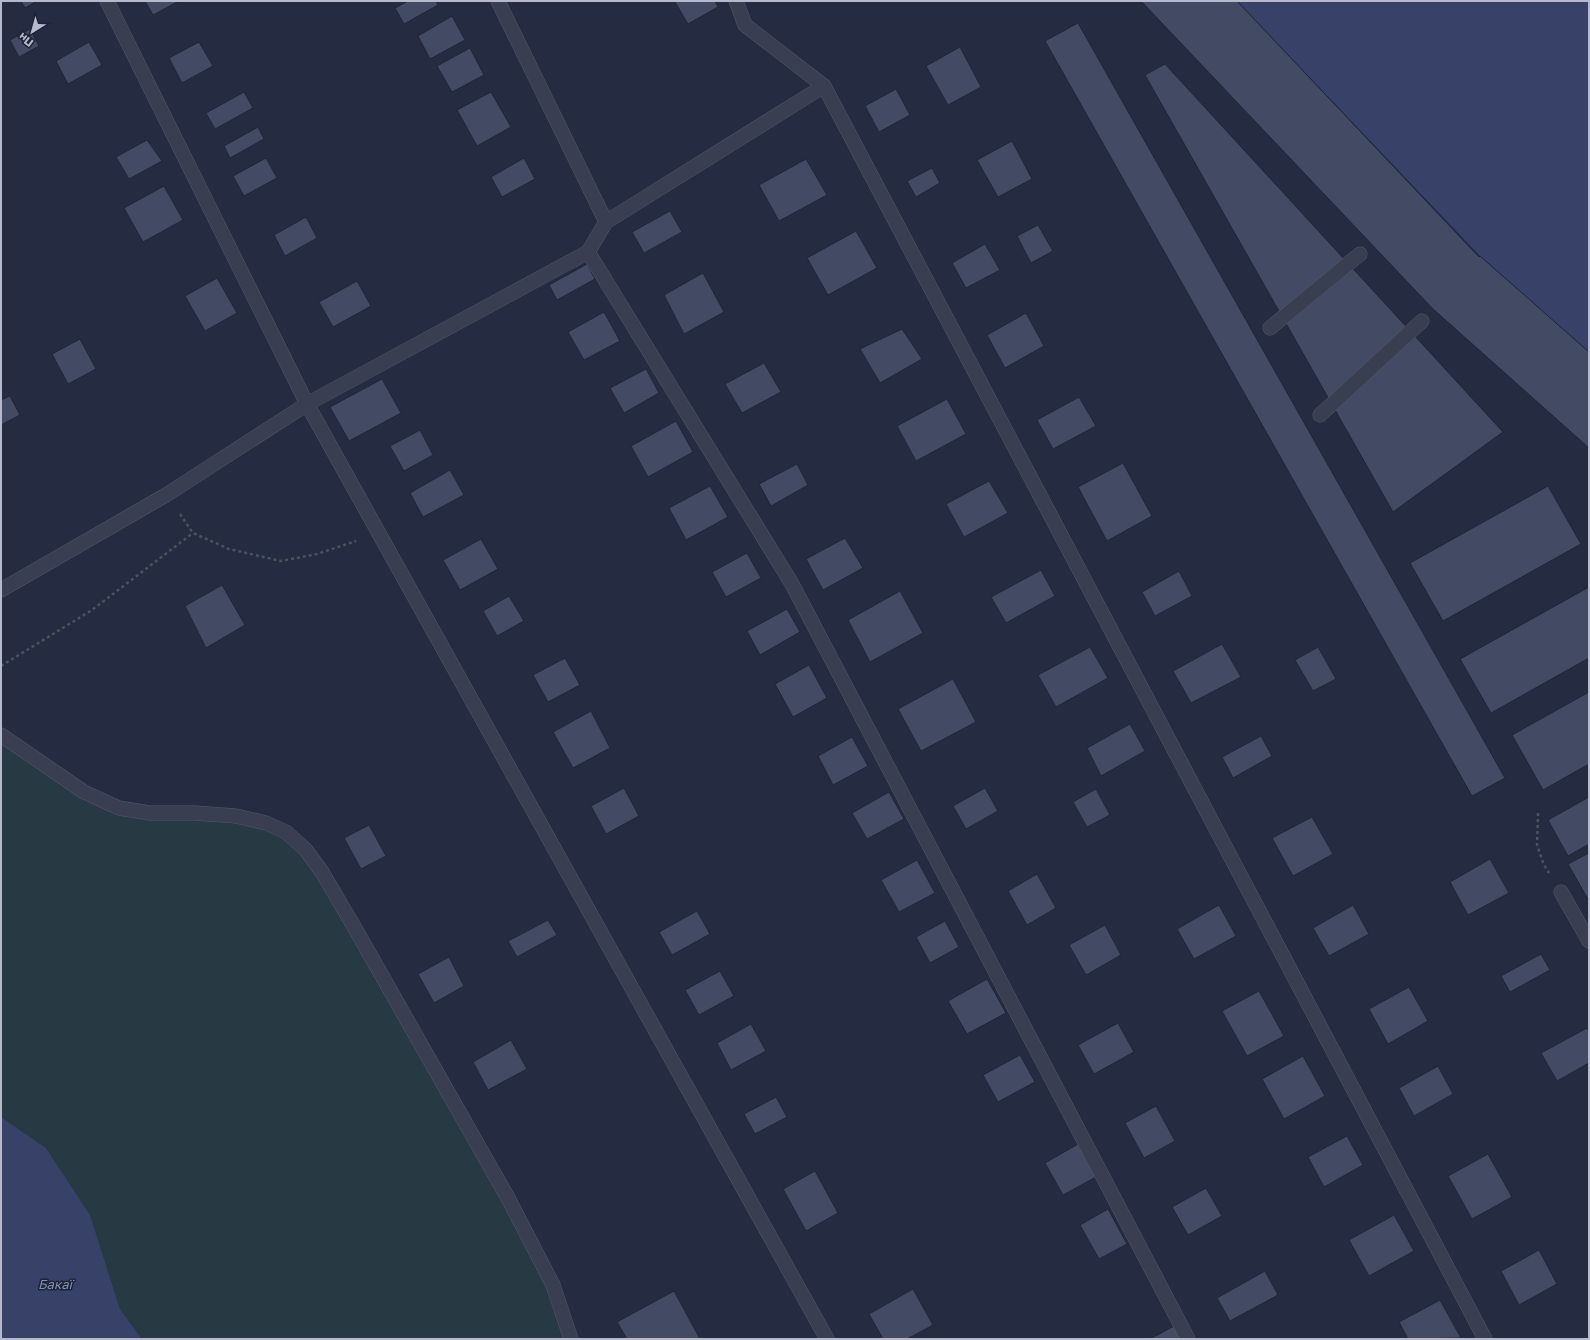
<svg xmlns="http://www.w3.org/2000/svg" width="1590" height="1340" font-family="'Golos Text',sans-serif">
  <rect width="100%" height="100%" fill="#252b41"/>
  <!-- green -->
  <path fill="#273942" d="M1,735L119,808L266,823L306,850L508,1198L571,1339H142L120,1309L90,1215L46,1148L1,1117Z"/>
  <!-- water -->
  <path fill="#384268" d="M1237,1H1589V352L1480,256Z
    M1,1117L46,1148L90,1215L120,1309L142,1339H1Z"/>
  <!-- building -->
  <path fill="#434a63" stroke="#202538" d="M21,1H37L25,8Z
    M145,1H179L153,15Z
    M408,1H436L438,5L404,24L395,8Z
    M677,1H715L718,7L688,24L675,2Z
    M1141,1H1237L1479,257L1480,256L1589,352V448L1433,309Z
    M452,16L465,40L430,59L418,36Z
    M1078,23L1505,778L1472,796L1045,41Z
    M30,29L39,46L19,57L10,40Z
    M89,42L102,65L68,84L56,61Z
    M199,42L213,66L182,83L169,58Z
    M960,47L981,87L948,105L926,66Z
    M470,48L484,75L452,92L437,66Z
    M1165,64L1503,432L1393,512L1145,75Z
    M896,89L910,115L879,132L865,106Z
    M244,92L253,108L215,129L206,113Z
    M491,92L511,127L477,146L457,110Z
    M258,127L264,139L230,158L224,146Z
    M147,140L162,161L129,179L116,157Z
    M1012,141L1032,179L998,197L977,160Z
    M266,158L277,178L244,196L233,176Z
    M524,158L535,179L502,197L491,177Z
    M806,159L827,195L779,221L759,185Z
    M932,168L940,183L916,197L907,181Z
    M164,186L183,220L143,242L124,208Z
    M670,211L682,232L644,253L632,232Z
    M306,217L317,238L285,256L274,235Z
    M1038,225L1053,251L1031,263L1017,236Z
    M856,231L877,268L828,295L807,258Z
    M985,244L1000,270L966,288L952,263Z
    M587,264L595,279L557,300L549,285Z
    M703,273L724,312L684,334L664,295Z
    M217,278L237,313L205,331L185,296Z
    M357,281L371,306L333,327L319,302Z
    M604,312L620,341L584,360L568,332Z
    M1026,313L1044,346L1005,368L987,335Z
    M902,329L922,359L880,383L860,349Z
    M80,339L96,369L68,384L52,354Z
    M764,363L781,392L742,413L725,384Z
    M646,369L659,393L624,413L610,388Z
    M382,379L401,413L349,441L330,407Z
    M10,396L20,415L1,425V400Z
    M1079,397L1096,426L1053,449L1037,420Z
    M947,399L966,434L916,461L897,426Z
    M676,421L693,452L648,477L631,446Z
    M420,430L433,455L404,471L390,446Z
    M1123,463L1152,516L1107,541L1078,487Z
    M797,464L808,485L771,506L759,484Z
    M450,470L464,495L423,517L410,493Z
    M989,481L1008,513L964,537L946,504Z
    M710,486L728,517L686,540L669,508Z
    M1548,486L1581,544L1443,621L1410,563Z
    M845,538L863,568L823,590L806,559Z
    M481,539L498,569L460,590L443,560Z
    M747,553L761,578L726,597L712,572Z
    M1041,570L1055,596L1006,623L991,597Z
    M1179,571L1192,596L1155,616L1142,592Z
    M222,585L245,625L206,648L185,606Z
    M1589,587V658L1491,713L1460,659Z
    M900,591L923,633L870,662L848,620Z
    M509,596L524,621L497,636L483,611Z
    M787,609L800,632L760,655L747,631Z
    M1222,644L1241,677L1191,703L1173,671Z
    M1090,647L1108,678L1056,707L1038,675Z
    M1318,647L1336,679L1313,691L1295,660Z
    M565,658L580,685L548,702L533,675Z
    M809,665L827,698L793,717L775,684Z
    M953,679L976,722L921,751L898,709Z
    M1589,692V764L1543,790L1512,735Z
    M591,711L610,748L573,768L553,732Z
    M1130,724L1145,751L1101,776L1087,748Z
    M1261,736L1272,756L1233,778L1222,757Z
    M852,737L868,766L833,785L818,756Z
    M624,788L639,816L606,834L591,806Z
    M985,788L998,811L966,829L953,806Z
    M1096,789L1110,815L1087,827L1073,802Z
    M889,792L904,819L867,839L852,813Z
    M1589,797V844L1568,856L1548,820Z
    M1312,817L1333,854L1293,876L1272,838Z
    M369,825L386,856L361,869L344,838Z
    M1589,853V901L1568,864Z
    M1490,859L1509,893L1468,915L1450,882Z
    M917,860L935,893L899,912L881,880Z
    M1037,874L1056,908L1027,925L1008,891Z
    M1219,905L1236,936L1194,959L1177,929Z
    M1353,905L1369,934L1329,956L1313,928Z
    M697,911L710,934L672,955L659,932Z
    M548,920L557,935L517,957L508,941Z
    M945,921L959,947L930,963L916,937Z
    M1105,925L1121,955L1086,975L1069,945Z
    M1541,954L1550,970L1510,992L1501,976Z
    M449,957L464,986L434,1003L418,974Z
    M720,971L734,996L699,1015L685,990Z
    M987,979L1006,1013L967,1034L948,1001Z
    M1409,987L1428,1021L1388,1044L1369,1009Z
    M1259,991L1284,1036L1247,1056L1222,1011Z
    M1118,1023L1134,1052L1094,1074L1078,1045Z
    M751,1024L766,1051L731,1070L717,1043Z
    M1587,1028L1589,1032V1063L1557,1081L1541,1053Z
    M511,1040L527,1069L488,1090L473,1062Z
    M1020,1055L1035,1082L998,1102L983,1075Z
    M1303,1056L1325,1096L1284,1119L1262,1079Z
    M1438,1066L1453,1094L1414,1116L1399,1088Z
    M776,1097L787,1117L755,1134L744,1114Z
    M1156,1106L1175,1141L1144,1158L1125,1123Z
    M1347,1136L1363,1165L1324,1187L1308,1157Z
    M1078,1144L1096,1177L1063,1195L1045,1163Z
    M1488,1154L1512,1197L1472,1219L1448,1176Z
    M815,1171L838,1213L806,1231L783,1189Z
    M1206,1188L1222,1216L1188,1235L1172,1207Z
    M1108,1209L1127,1244L1099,1259L1080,1225Z
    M1394,1215L1414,1251L1369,1276L1349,1240Z
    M1539,1250L1557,1284L1519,1305L1501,1271Z
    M1265,1271L1278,1295L1230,1321L1217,1298Z
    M913,1289L933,1325L907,1339H883L869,1314Z
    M674,1291L700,1339H627L617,1322Z
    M1440,1300L1461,1338L1408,1339L1399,1322Z
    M1176,1325L1184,1339H1150Z"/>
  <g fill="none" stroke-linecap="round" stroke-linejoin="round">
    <!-- lane casing -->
    <g stroke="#54596b" stroke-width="15">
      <path id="lane" d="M107,1L307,404L827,1339
        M498,1L606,222
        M736,1L745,25L824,86L1485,1339
        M588,252L792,584L1188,1339
        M1270,328L1360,254
        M1320,415L1422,321
        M1,590L166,495L307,404L588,252L606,222L824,86
        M1,735L84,792L119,808L150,813H195L236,816L266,823L286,832L306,850L322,872L356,930L508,1198L553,1285L571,1339
        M1561,892L1589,941"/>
    </g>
    <!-- path -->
    <path stroke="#45565e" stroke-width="2.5" stroke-dasharray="3 3" stroke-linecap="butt" d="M180,514L193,533L229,549L281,561L317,554L356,541
      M1,666L92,610L193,533
      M1538,813L1537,845L1544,865L1549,873"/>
    <!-- lane -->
    <use href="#lane" stroke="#393e50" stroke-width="14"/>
  </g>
  <g text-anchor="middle" stroke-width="3" stroke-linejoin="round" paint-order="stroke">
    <!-- water labels -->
    <g font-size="13" font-style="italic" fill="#848fb8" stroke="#1e2336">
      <text x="55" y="1289">Бакаї</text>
    </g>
  </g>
  <!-- border -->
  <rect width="1590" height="1340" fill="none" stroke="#b5b9cb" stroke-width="4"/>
  <!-- north arrow -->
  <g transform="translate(32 32) rotate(217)" stroke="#1e2336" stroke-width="3" paint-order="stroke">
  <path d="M0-3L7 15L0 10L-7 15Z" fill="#b5b9cb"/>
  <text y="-6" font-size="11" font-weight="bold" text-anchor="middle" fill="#b5b9cb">Пн</text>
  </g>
</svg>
